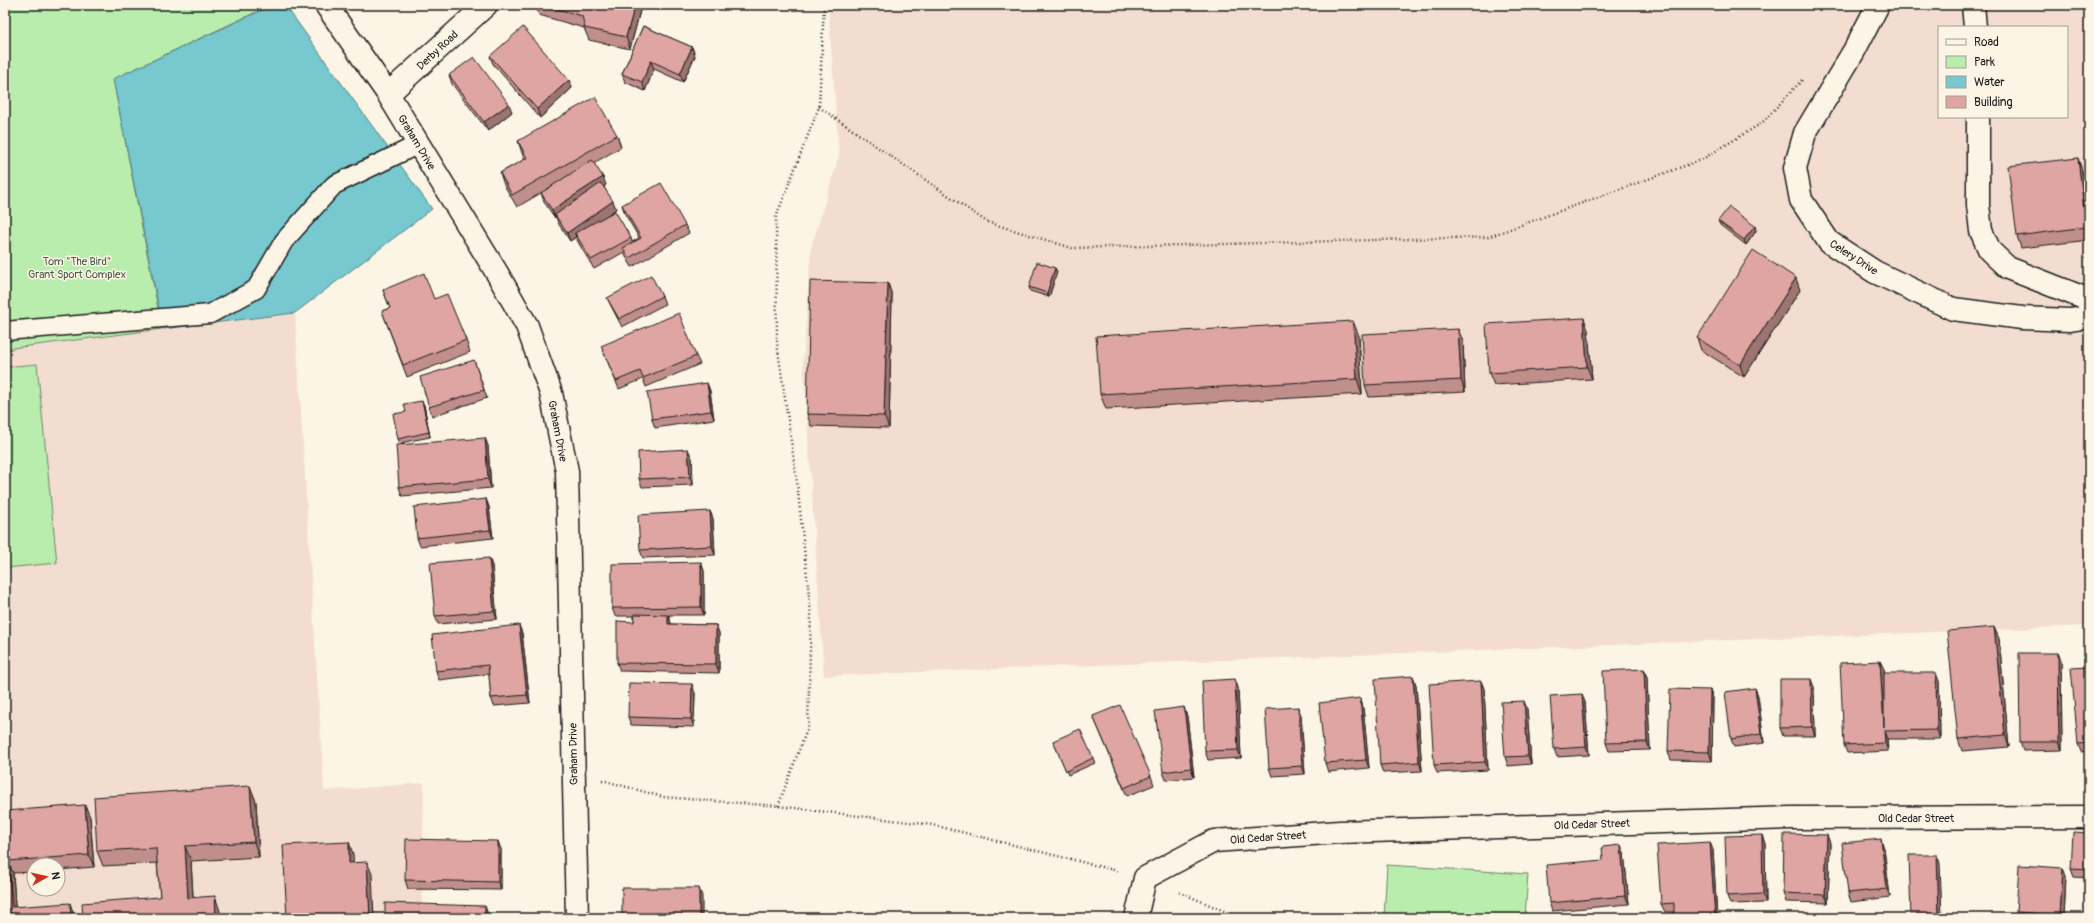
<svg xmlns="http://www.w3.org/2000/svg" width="2094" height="923" font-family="Pangolin,sans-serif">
  <rect width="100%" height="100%" fill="#fcf5e5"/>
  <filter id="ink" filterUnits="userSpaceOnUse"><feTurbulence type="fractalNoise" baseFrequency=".025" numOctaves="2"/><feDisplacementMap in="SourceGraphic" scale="8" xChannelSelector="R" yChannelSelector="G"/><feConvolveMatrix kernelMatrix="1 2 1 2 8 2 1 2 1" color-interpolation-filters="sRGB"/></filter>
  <g filter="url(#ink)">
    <!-- built -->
    <path fill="#f3ddd1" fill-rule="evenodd" d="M828,5H2089V626L824,676L803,361L811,248L839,156ZM1939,27H2067V117H1939Z
      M295,313L324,791L424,783L422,918H5V349ZM34,865H58V889H34Z"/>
    <!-- green -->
    <path fill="#b9edae" stroke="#6a8465" d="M5,5H271L113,79L162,329L5,349Z
      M37,364L57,563L5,568V367Z
      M1387,865L1528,874L1525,918H1384Z"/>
    <!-- water -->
    <path fill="#77c8cf" stroke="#538387" d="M273,5H285L432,209L295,313L163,329L113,79Z"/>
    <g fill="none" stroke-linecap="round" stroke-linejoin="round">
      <!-- service casing -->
      <g stroke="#1c1c1c" stroke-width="21">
        <path id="service" d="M5,331L210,314L256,289L284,241L334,185L419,144"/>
      </g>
      <!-- minor casing -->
      <g stroke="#1c1c1c" stroke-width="25">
        <path id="minor" d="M388,94L486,5
          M1136,918L1145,878L1214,841L1340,832L1791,818L2089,817"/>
      </g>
      <!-- tertiary casing -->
      <g stroke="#1c1c1c" stroke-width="25">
        <path id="tertiary" d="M326,5L388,94L497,273L527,326L551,393L567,471L577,918
          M1878,5L1854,51L1805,133L1795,168L1801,200L1829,242L1875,272L1953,309L2022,318L2070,320L2089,317
          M1973,5L1975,27
          M1978,117V205L1981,231L1990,251L2008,268L2089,300"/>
      </g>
      <!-- path -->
      <path stroke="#1c1c1c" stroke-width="2.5" stroke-dasharray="1 3" stroke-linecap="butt" d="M819,107L987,222L1072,248L1488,237L1701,160L1762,123L1802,80
        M602,780L663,797L778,806L933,825L1118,871
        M778,806L808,727L811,614L797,482L777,343L776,217L819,107L824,5
        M1179,892L1241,918"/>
      <!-- service -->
      <use href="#service" stroke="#fcf5e5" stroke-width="18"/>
      <!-- minor -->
      <use href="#minor" stroke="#fcf5e5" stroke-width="22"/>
      <!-- tertiary -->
      <use href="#tertiary" stroke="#fcf5e5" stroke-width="22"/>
    </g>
    <!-- wall -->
    <path fill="#c08e8b" stroke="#1c1c1c" d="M535,5H641V7L630,49L589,40L584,28L539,15Z
      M643,26L692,47L695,56L683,82L654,69L645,91L625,82L622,74Z
      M490,56L569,80L572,88L540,118L493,64Z
      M449,75L512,112L488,131L452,84Z
      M617,135L621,147L594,163L606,185L604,187L616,209L610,214L631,238L632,242L639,238L625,214L622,205L685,225L689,233L632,267L626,257L624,252L594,269L578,242L576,237L570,241L558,223L556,217L555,218L544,202L541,193L517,207L504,185L500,173L525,159L522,153L518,141Z
      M2082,170L2089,226V240L2021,248L2017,236Z
      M1718,221L1755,226L1756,231L1746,245L1720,225Z
      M1055,268L1057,272L1049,297L1030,291L1029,287Z
      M383,290L434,299L466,340L470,352L407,377L382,311L390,308Z
      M1800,290L1744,377L1701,350L1697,338Z
      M892,295L889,428L811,426L807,414Z
      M662,296L665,304L622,327L611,306L607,298Z
      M1588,330L1592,379L1494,385L1489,373Z
      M1359,336L1362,394L1106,409L1100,394Z
      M1463,341L1465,392L1369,397L1365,385Z
      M601,346L696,356L700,364L646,387L643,379L619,389Z
      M474,360L487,398L432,416L429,407Z
      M707,383L710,391L714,419L655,428L652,419Z
      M424,405L430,437L400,443L398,439L406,412Z
      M485,438L488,446L491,488L402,496L399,487Z
      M692,458L693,485L642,487L639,479Z
      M486,499L489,507L493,538L420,546L417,538Z
      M710,511L713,519L715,555L643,558L640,550Z
      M489,558L492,566L497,619L438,624L435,616Z
      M701,562L704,571V615H669L671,624L716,625L719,633V673L620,671L617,663L634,622V616H615L612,608Z
      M1994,627L1999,639L2009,747L1962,751L1958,739Z
      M522,633L530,703L494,706L491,698L489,674L439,680L436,671Z
      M2058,653L2061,661L2062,750L2023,751L2020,742Z
      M2089,667V751L2081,752L2078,744Z
      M1644,669L1647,678L1650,750L1609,751L1606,743Z
      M1884,669V682L1939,681L1940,739H1887L1888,751L1847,753L1844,745Z
      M1413,676L1416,685L1422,771L1383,773L1380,765Z
      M1235,679L1238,688L1241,758L1208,760L1205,751Z
      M1481,681L1484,689L1488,770L1437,773L1434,765Z
      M1814,687L1815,736H1783L1780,728Z
      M1755,688L1758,696L1764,743L1734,747L1731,739Z
      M1710,690L1713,698L1712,761L1671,760L1668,751Z
      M695,693L694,727L631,725L628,717Z
      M1360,698L1363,707L1369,768L1328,772L1325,763Z
      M1585,702L1589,755L1557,757L1554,749Z
      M1527,709L1531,764L1508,766L1505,757Z
      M1301,715L1305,774L1272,776L1269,768Z
      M1093,716L1151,776L1154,785L1127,796Z
      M1187,716L1194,777L1166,780L1163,772Z
      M1053,741L1093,758L1095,763L1068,775Z
      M250,786L256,802L259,857L191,861L193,897L220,911L160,897L157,863L103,866L97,851Z
      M5,811L90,817L94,867L58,870V865H34V872L13,873L15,907L74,915L5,918Z
      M2089,833V907L2087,878L2074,877L2071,869Z
      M1762,835L1765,844L1766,903L1730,904L1727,896Z
      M1830,843L1828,903L1786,902L1783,893Z
      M1884,848L1890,897L1851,902L1848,893Z
      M501,849V890L408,889L405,880Z
      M1713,850L1717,918H1674V912H1665L1661,904Z
      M1624,853L1629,904L1552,911L1549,903Z
      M2066,876L2064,918H2018L2016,912Z"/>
    <!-- shaded-wall -->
    <path fill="#9c7471" stroke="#1c1c1c" d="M635,5H641V7L630,49L626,37Z
      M692,47L695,56L683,82L680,74Z
      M651,61L654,69L645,91L642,82Z
      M569,80L572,88L540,118L537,109Z
      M509,104L512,112L488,131L484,122Z
      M2078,158L2082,170L2089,226V235L2086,227Z
      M603,177L606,185L556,217L555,215L556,217L555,218L552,210Z
      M613,201L616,209L577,237L575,233L576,237L570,241L567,233Z
      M1755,226L1756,231L1746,245L1744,240Z
      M1055,268L1057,272L1049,297L1047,293Z
      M1796,278L1800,290L1744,377L1740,365Z
      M888,283L892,295L889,428L884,416Z
      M1584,318L1588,330L1592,379L1587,367Z
      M1353,321L1359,336L1362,394L1357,379Z
      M1458,329L1463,341L1465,392L1461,380Z
      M707,383L710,391L714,419L711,411Z
      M422,401L424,405L430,437L429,432Z
      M485,438L488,446L491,488L488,479Z
      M688,449L692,458L693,485L690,477Z
      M486,499L489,507L493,538L490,530Z
      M710,511L713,519L715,555L712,546Z
      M489,558L492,566L497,619L494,611Z
      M701,562L704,571V615L701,607Z
      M668,615L671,623V632L668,624Z
      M519,625L522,633L530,703L527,695Z
      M716,625L719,633V673L716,664Z
      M1994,627L1999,639L2009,747L2005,735Z
      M2058,653L2061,661L2062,750L2059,742Z
      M1880,661L1884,669L1887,731L1884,727Z
      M1644,669L1647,678L1650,750L1647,742Z
      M1936,673L1939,681L1940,739L1937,730Z
      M1413,676L1416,685L1422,771L1419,762Z
      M1235,679L1238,688L1241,758L1238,750Z
      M1811,679L1814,687L1815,736L1812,727Z
      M1481,681L1484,689L1488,770L1485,762Z
      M692,684L695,693L694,727L691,719Z
      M1755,688L1758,696L1764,743L1761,734Z
      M1710,690L1713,698L1712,761L1709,752Z
      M1582,694L1585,702L1589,755L1586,747Z
      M1360,698L1363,707L1369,768L1366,760Z
      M1524,701L1527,709L1531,764L1528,756Z
      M1184,707L1187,716L1194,777L1191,768Z
      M1298,707L1301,715L1305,774L1302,766Z
      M1884,731L1887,739L1888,751L1885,743Z
      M250,786L256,802L259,857L254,842Z
      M85,805L90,817L94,867L89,855Z
      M1762,835L1765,844L1766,903L1763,894Z
      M1827,835L1830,843L1828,903L1825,895Z
      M1881,839L1884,848L1890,897L1887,889Z
      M498,841L501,849V890L498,882Z
      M349,842L353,854L354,875L349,863Z
      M1710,842L1713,850L1717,918H1715Z
      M1621,845L1624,853L1629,904L1625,896Z
      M185,846L191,861L194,913L188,898Z
      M1937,855L1940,863L1942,918H1939V917Z
      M8,861L13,873L16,918L12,907Z
      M367,862L372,874L374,918H370Z
      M2063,868L2066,876L2064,918H2062L2060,915Z
      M699,888L702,896V918H699Z
      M215,896L220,911L221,918H216Z
      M70,903L74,915V918H71Z
      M485,906L488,914V918H485Z"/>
    <!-- building -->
    <path fill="#dfa5a2" stroke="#1c1c1c" d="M543,5H635L626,37L585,28L582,16Z
      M643,26L692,47L680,74L651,61L642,82L622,74Z
      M523,27L569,80L537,109L490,56Z
      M474,57L509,104L484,122L449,75Z
      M595,97L617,135L512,195L500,173L527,158L518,141Z
      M2078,158L2086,227L2017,236L2008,166Z
      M592,160L603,177L552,210L541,193Z
      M601,183L613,201L567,233L555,215Z
      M661,183L685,225L629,258L623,248L641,238L622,205Z
      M1729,207L1755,226L1744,240L1718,221Z
      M615,211L631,238L591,260L575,233Z
      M1753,250L1796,278L1740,365L1697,338Z
      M1037,262L1055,268L1047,293L1029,287Z
      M424,273L434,299L447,294L466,340L403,365L382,311L390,308L383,290Z
      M651,275L662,296L619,319L607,298Z
      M810,281L888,283L884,416L807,414Z
      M679,313L696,356L643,378L640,371L616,381L601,346Z
      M1584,318L1587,367L1489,373L1486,324Z
      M1353,321L1357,379L1100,394L1096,336Z
      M1458,329L1461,380L1365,385L1362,334Z
      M474,360L484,390L429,407L420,377Z
      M707,383L711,411L652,419L647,392Z
      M422,401L429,432L398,439L393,414L406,412L404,404Z
      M485,438L488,479L399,487L396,445Z
      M688,449L690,477L639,479L638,452Z
      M486,499L490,530L417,538L414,507Z
      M710,511L712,546L640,550L638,515Z
      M489,558L494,611L435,616L430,563Z
      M701,562V607L612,608V564Z
      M635,614L668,615V624L716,625V664L617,663V621L634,622Z
      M519,625L527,695L491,698L488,665L436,671L432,635Z
      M1994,627L2005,735L1958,739L1947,631Z
      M2019,653H2058L2059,742H2020Z
      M1880,661L1884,727V673H1936L1937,730L1884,731L1885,743L1844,745L1840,663Z
      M2089,667V743L2078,744L2071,668Z
      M1644,669L1647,742L1606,743L1603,671Z
      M1413,676L1419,762L1380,765L1375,679Z
      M1235,679L1238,750L1205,751L1202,681Z
      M1780,679H1811L1812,727L1780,728Z
      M1481,681L1485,762L1434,765L1429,684Z
      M629,683L692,684L691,719L628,717Z
      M1755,688L1761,734L1731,739L1725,692Z
      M1670,689L1710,690L1709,752L1668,751Z
      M1582,694L1586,747L1554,749L1550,696Z
      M1360,698L1366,760L1325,763L1319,703Z
      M1524,701L1528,756L1505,757L1501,702Z
      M1120,705L1151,776L1124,788L1093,716Z
      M1184,707L1191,768L1163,772L1155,711Z
      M1298,707L1302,766L1269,768L1265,709Z
      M1080,729L1093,758L1066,771L1053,741Z
      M250,786L254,842L185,846L188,898L215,896L216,918H83L82,903L160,897L156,848L97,851L94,797Z
      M85,805L89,855L8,861L12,907L70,903L71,918H5V811Z
      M2073,832L2089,833V870L2071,869Z
      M1784,834L1827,835L1825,895L1783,893Z
      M1762,835L1763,894L1727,896L1725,836Z
      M406,839L498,841V882L405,880Z
      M1881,839L1887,889L1848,893L1842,843Z
      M349,842V863L367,862L370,918H287L283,845Z
      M1710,842L1715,918H1674V903L1661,904L1657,845Z
      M1621,845L1625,896L1549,903L1546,865L1603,860L1602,847Z
      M1909,855H1937L1939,917L1911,918Z
      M2019,865L2063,868L2060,915L2016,912Z
      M2087,876H2089V907Z
      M622,888H699V918H622Z
      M385,903L485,906V918H385Z"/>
  </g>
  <g text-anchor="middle" stroke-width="3" stroke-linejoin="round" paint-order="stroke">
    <!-- street labels -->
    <g font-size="11" fill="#1c1c1c" stroke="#fcf5e5">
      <text transform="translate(437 50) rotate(-43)" y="4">Derby Road</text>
      <text transform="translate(417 142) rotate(59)" y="4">Graham Drive</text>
      <text transform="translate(1854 257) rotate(33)" y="4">Celery Drive</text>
      <text transform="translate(558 431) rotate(79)" y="4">Graham Drive</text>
      <text transform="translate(573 754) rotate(-91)" y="4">Graham Drive</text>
      <text x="1916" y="822">Old Cedar Street</text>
      <text transform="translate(1592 824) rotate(-2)" y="4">Old Cedar Street</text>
      <text transform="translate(1268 837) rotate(-4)" y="4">Old Cedar Street</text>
    </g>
    <!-- park labels -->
    <g font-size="11" fill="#4b5b48" stroke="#fcf5e5">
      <text x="77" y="265">Tom "The Bird"<tspan x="77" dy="13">Grant Sport Complex</tspan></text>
    </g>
  </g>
  <!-- margin -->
  <rect width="2094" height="923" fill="none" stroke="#fcf5e5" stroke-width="20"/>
  <rect x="10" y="10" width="2074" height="903" fill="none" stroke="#1c1c1c" stroke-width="1.5" filter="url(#ink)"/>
  <!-- legend -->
  <rect x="1938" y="26" width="130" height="92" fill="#fcf5e5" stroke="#a29e95"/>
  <rect x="1946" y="39" width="20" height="6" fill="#fcf5e5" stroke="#a29e95"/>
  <text x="1974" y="46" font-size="12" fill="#1c1c1c">Road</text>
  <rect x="1946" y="56" width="20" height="12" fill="#b9edae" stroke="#a29e95"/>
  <text x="1974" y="66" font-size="12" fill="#1c1c1c">Park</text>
  <rect x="1946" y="76" width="20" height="12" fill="#77c8cf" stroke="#a29e95"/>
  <text x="1974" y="86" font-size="12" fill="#1c1c1c">Water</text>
  <rect x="1946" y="96" width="20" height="12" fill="#dfa5a2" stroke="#a29e95"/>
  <text x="1974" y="106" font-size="12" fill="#1c1c1c">Building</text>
  <!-- north arrow -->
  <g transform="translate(46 877) rotate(82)"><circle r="19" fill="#fcf5e5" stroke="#a29e95"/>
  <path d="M0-3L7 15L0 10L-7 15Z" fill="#c8321e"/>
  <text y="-6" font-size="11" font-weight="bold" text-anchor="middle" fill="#1c1c1c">N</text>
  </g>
</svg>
